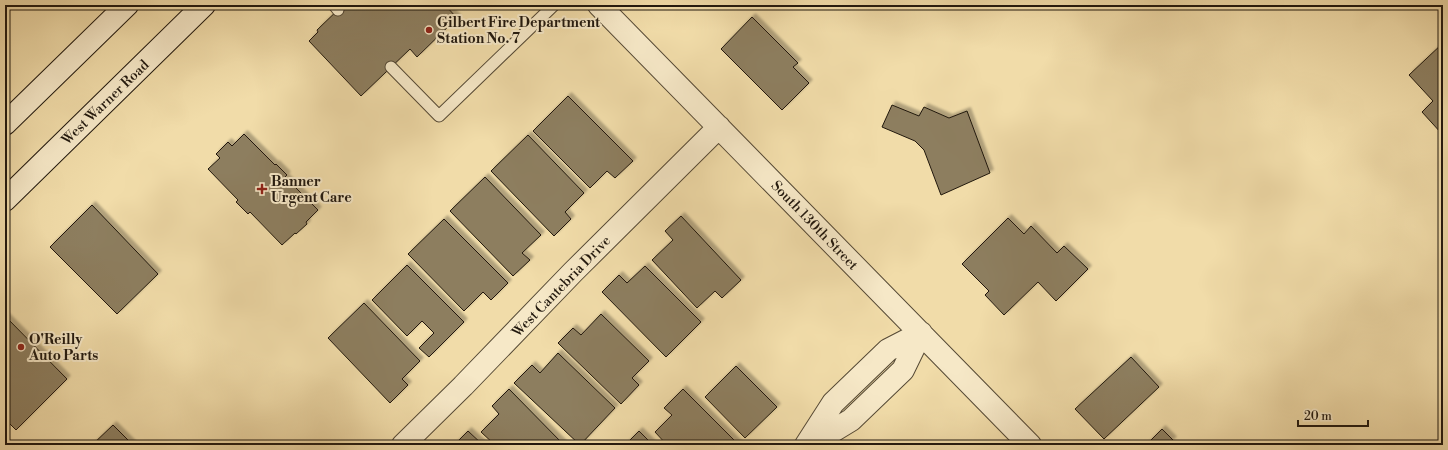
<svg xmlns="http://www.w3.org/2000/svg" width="1448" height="450" font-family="'Libre Bodoni',serif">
  <defs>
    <filter id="shadow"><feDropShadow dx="3.5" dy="-3.5" stdDeviation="1" flood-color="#0004"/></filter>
  </defs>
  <rect width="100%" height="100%" fill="#f1dca9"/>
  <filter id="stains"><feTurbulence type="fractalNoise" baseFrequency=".005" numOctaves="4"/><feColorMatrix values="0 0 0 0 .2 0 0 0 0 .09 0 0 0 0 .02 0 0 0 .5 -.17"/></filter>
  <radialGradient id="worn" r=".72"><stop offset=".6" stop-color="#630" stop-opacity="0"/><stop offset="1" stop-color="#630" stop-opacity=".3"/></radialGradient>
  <!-- building -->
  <path fill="#8d7e5f" stroke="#21180e" filter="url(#shadow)" d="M343,5H445L457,18L417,57L410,49L361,96L309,41L318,32L317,30Z
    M752,17L798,63L793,67L809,83L782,110L721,49Z
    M1443,43V134H1442L1422,112L1433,101L1409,75Z
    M568,96L633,161L615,178L607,171L590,188L533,131Z
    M892,105L919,116L924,107L949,118L967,111L990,173L941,195L924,150L915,141L882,127Z
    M244,134L275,165L276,164L287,175L285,177L318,210L306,222L307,224L296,234L295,233L282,245L250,212L248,214L236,202L238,200L208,169L220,158L216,154L228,142L232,146Z
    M528,135L584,193L565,212L571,219L554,236L491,171Z
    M485,177L541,235L522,253L530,260L513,276L450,211Z
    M92,205L158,274L117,314L50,247Z
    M681,216L741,280L722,298L715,291L697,308L652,260L673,240L665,231Z
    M1008,218L1024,234L1031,226L1057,253L1064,246L1088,269L1056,301L1038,282L1004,315L985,295L989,291L962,264Z
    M444,219L508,283L491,300L483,292L464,311L408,254Z
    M407,265L464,322L429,357L419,348L434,333L422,321L407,336L372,300Z
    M645,266L701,322L666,357L602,292L619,275L627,283Z
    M364,303L420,361L402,379L408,385L390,403L328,338Z
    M601,314L649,361L632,378L639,385L621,404L558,343L573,328L581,335Z
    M5,316L67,379L16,430L5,419Z
    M558,353L615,408L580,445L514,383L532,365L540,373Z
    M1131,357L1159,387L1104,439L1075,409Z
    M736,366L777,407L745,438L705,397Z
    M509,389L564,445H495L481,432L499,414L492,406Z
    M683,389L739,445H667L655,432L672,415L664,408Z
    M113,425L133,445H92Z
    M1162,429L1173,440L1168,445H1146Z
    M468,431L483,445H454Z
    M639,431L653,445H625Z"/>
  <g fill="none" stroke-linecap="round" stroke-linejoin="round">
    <!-- lane casing -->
    <g stroke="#554935" stroke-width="13">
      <path id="lane" d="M334,5L338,10
        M391,67L439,116L554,5"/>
    </g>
    <!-- street casing -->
    <g stroke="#554935" stroke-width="24">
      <path id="street" d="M599,5L1030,445
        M403,445L463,386L573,272L719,127
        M806,445L833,403L888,350L921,333
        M810,445L851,420L903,370L921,333"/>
    </g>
    <!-- secondary casing -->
    <g stroke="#21180e" stroke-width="24">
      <path id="secondary" d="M5,124L127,5
        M5,200L204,5"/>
    </g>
    <!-- lane -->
    <use href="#lane" stroke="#f6e8c7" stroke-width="11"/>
    <!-- street -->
    <use href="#street" stroke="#f6e8c7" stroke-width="22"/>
    <!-- secondary -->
    <use href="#secondary" stroke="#f6e8c7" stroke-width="22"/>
  </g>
  <!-- markers -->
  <g fill="#8f2418" stroke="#f6e8c7" stroke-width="1.5">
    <circle cx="429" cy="30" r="4"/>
    <path d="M260 183h4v4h4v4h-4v4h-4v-4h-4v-4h4z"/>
    <circle cx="21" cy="347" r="4"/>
  </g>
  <g text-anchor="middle" stroke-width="4" stroke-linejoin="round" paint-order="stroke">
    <!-- poi labels -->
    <g font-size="14" font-weight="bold" fill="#21180e" stroke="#f6e8c7" text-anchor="start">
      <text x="437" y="27">Gilbert Fire Department<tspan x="437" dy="16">Station No. 7</tspan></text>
      <text x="271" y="186">Banner<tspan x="271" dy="16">Urgent Care</tspan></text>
      <text x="29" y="344">O'Reilly<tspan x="29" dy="16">Auto Parts</tspan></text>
    </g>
    <!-- street labels -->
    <g font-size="14" fill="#21180e" stroke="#f6e8c7">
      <text transform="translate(105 102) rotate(-44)" y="5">West Warner Road</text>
      <text transform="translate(815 225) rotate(46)" y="5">South 130th Street</text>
      <text transform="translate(561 286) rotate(-46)" y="5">West Cantebria Drive</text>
    </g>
  </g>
  <!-- margin -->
  <rect width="1448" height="450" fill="none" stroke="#f1dca9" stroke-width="20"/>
  <rect x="6" y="6" width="1436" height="438" fill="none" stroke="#21180e" stroke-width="2"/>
  <rect x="10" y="10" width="1428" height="430" fill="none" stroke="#21180e"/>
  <!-- scale -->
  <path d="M1298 420v6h70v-6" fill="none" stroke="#21180e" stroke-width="2"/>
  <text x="1304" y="420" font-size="12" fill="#21180e" stroke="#f6e8c7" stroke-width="3" paint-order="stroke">20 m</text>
  <rect width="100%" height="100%" filter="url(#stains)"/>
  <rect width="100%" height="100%" fill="url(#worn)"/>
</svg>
